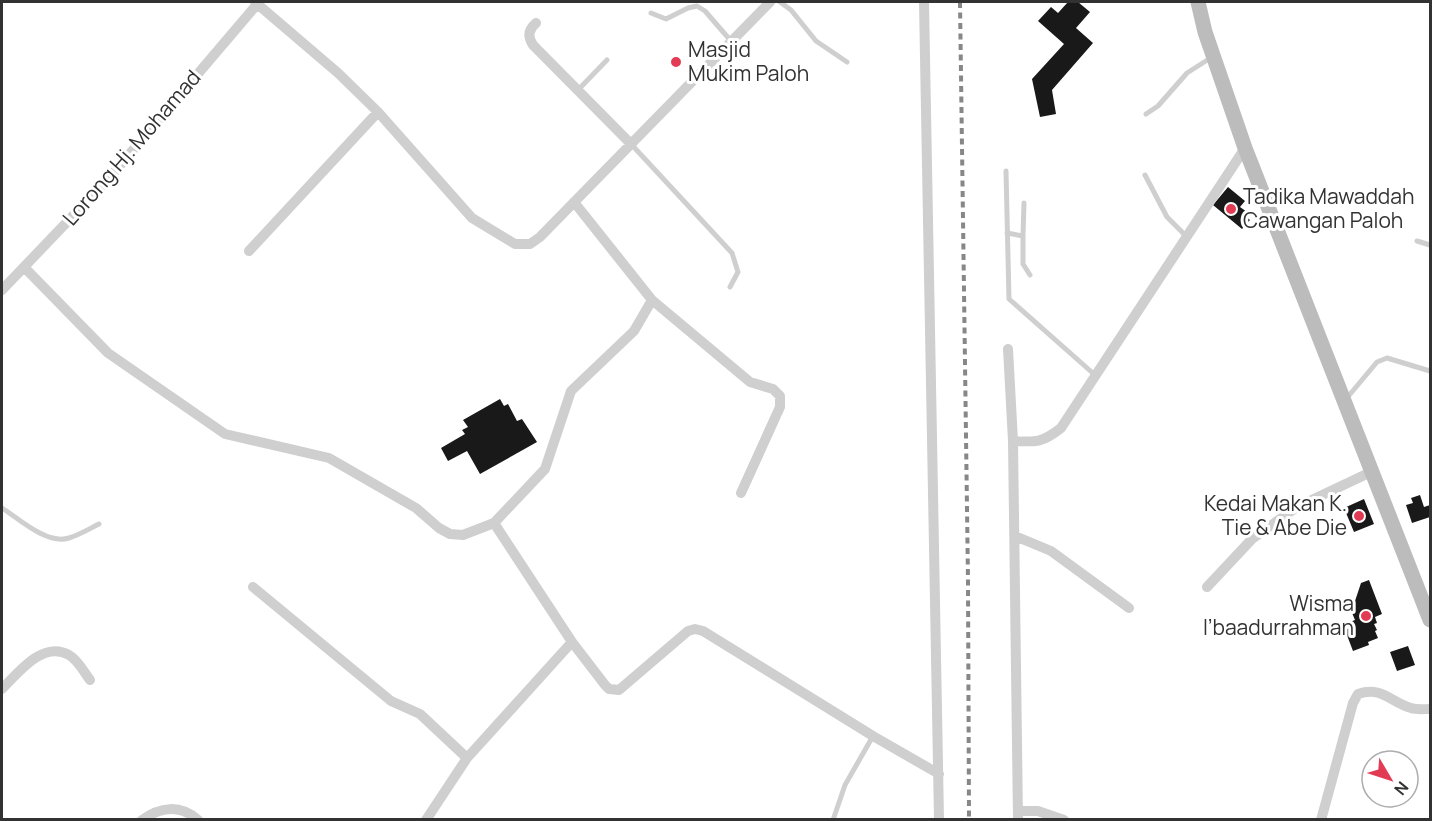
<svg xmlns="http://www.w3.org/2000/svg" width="1432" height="821" font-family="Manrope,sans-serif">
  <rect width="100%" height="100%" fill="#fff"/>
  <!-- building -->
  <path fill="#191919" d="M1068,2H1078L1090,12L1076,28L1093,43L1052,90L1056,114L1040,117L1032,79L1064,44L1038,21L1051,7L1058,13Z
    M1228,187L1245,201L1240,207L1247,212L1244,215L1250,220L1242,229L1213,205Z
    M500,399L504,406L508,404L517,421L522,419L537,442L480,474L467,451L448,461L441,448L465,434L462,430L468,427L463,420Z
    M1420,495L1424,507L1430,505V517L1412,523L1406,505L1413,503L1411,498Z
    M1364,499L1374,524L1354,532L1344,508Z
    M1369,580L1382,614L1375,617L1377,623L1374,624L1377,630L1375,631L1378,638L1368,642L1369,645L1353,651L1345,630L1352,627L1350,622L1355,620L1350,608L1353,607L1361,583Z
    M1408,646L1415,665L1397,671L1390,652Z"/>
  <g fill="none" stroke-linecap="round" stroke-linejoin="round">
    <!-- lane -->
    <path stroke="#cfcfcf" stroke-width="5" d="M780,2L791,10L816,41L847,62
      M651,13L666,19L688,8L697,6L705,11L731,41
      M577,91L607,60
      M1146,114L1158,106L1187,73L1212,57
      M631,144L732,253L738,272L730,287
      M1006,171L1009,299L1095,375
      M1145,175L1167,217L1186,236
      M1007,233L1023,236V264L1030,275
      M1023,236L1024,203
      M1417,241L1430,245
      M1346,399L1377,362L1387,358L1430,371
      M2,508C19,519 47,545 69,538C79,535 89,529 99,524
      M833,820L845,785L873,736"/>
    <!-- street -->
    <path stroke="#cfcfcf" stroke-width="10" d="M255,2L338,73L378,112L472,218L515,244H530L540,237L770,2
      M924,2L939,820
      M536,23C529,29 527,36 533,45L631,144
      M574,202L652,300L750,382L773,389L780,396V407L741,493
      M249,251L378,112
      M24,267L108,353L225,434L329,458L416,508L439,528L450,534L463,535L494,523
      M2,290L110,177L259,2
      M1008,349L1013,441
      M1015,536L1051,551L1129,608
      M253,587L391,701L420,714L467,758
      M1207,587L1252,539L1297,507L1373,471
      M572,642L494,523L545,469L571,391L634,331L652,300
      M2,689C18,673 43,640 69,655C78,660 84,672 90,680
      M1018,811H1038L1064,820
      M142,820C160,807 180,804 198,820
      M426,820L467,758L572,642L605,685L609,689L619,690L688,631L695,629L703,631L873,736L939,774
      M1018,820L1013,441C1036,442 1042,443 1061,428L1245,148
      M1321,820L1353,703L1358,694C1382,686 1390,702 1411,708C1417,710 1424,709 1430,709"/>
    <!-- secondary -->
    <path stroke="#bcbcbc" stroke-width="15" d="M1198,2L1205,32L1245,148L1430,620"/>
    <!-- rail -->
    <path stroke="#878787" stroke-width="4" stroke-dasharray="6 4.5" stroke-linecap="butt" d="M960,2L968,580L969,820"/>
  </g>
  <!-- markers -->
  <g fill="#e23c55" stroke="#fff" stroke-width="2">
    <circle cx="676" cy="62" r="6"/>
    <circle cx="1231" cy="209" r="6"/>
    <circle cx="1359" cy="516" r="6"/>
    <circle cx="1366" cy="616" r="6"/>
  </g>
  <g text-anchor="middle" stroke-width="6" stroke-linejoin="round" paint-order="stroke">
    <!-- poi labels -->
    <g font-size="21" fill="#323232" stroke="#fff" text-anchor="start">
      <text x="688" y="57">Masjid<tspan x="688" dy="24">Mukim Paloh</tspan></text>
      <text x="1243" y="204">Tadika Mawaddah<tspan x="1243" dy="24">Cawangan Paloh</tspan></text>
      <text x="1347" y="511" text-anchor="end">Kedai Makan K.<tspan x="1347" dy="24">Tie &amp; Abe Die</tspan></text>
      <text x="1354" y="611" text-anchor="end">Wisma<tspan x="1354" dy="24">I’baadurrahman</tspan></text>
    </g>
    <!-- street labels -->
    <g font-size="21" fill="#323232" stroke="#fff">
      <text transform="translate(132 148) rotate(-49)" y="7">Lorong Hj. Mohamad</text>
    </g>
  </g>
  <!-- border -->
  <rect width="1432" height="821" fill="none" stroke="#323232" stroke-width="6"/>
  <!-- north arrow -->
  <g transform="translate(1390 779) rotate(129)"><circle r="28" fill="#ffffff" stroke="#adadad" stroke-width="1.5"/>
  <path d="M0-4.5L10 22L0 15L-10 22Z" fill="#e23c55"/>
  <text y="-9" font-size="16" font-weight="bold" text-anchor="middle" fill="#323232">N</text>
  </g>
</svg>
